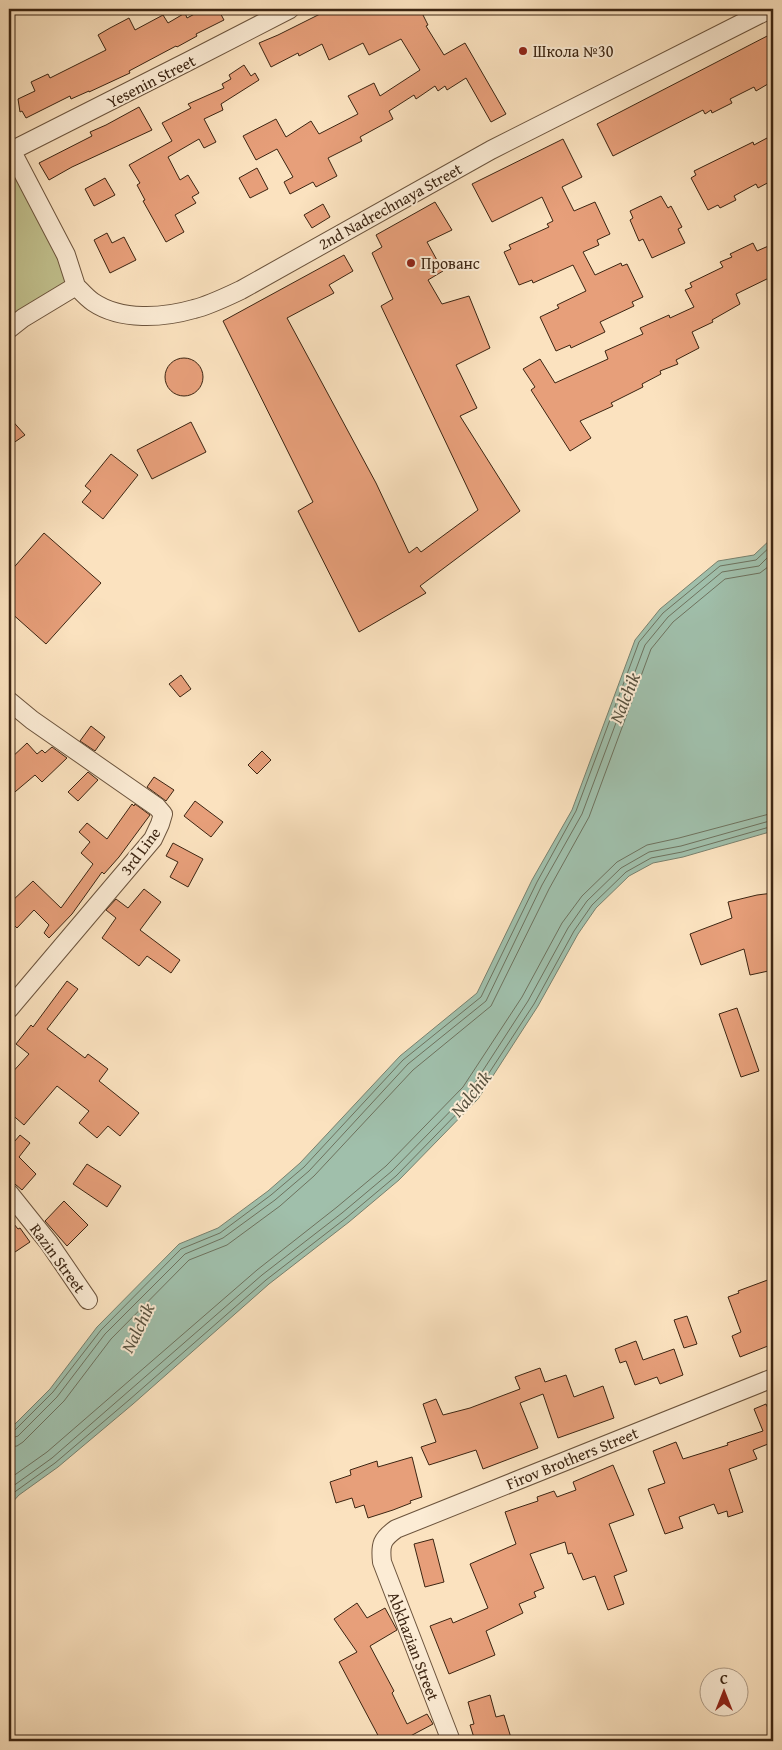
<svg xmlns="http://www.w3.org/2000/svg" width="782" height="1750" font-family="'Gentium Book Plus',serif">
  <rect width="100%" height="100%" fill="#fbe2bf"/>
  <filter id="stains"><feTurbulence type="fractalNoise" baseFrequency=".004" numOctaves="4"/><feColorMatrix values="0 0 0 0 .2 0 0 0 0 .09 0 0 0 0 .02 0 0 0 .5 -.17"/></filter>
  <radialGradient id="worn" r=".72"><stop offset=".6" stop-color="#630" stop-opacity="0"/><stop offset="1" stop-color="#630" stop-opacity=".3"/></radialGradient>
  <!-- green -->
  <path fill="#c2c28f" stroke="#7f7450" d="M9,146L76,286L9,329Z"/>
  <!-- water -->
  <path fill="#a0bfab" stroke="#78816e" d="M773,537V831L683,857L653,863L629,876L596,908L578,934L538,1006L478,1099L399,1180L349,1222L269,1284L133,1404L58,1467L19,1495L9,1506V1430L50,1389L97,1327L179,1244L218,1228L268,1191L300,1163L400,1056L477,993L532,880L572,810L635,640L660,609L718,561L754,555Z"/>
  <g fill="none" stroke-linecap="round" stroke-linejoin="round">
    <!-- shore -->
    <path stroke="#6e725e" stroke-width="1" d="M9,1433L14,1431L53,1392L101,1330L181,1249L220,1233L271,1195L304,1167L403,1060L481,997L537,882L576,811L639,642L663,613L720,566L756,560L773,544
      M9,1439L18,1436L57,1397L105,1334L185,1254L223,1238L275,1200L309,1171L408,1064L486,1001L542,885L582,814L645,645L668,617L722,572L759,566L773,552
      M9,1447L17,1446L23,1442L64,1401L111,1339L189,1260L227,1245L280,1206L314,1176L413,1070L491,1006L549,889L589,817L651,649L673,622L725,579L760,573L773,563
      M9,1479L47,1452L257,1270L337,1207L386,1166L463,1087L522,997L562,923L582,896L617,862L647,845L679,838L773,813
      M9,1489L52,1458L262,1275L342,1213L392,1171L469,1092L528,1001L568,928L587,901L621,868L649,852L681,846L773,820
      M9,1498L16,1491L55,1463L129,1400L266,1280L346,1218L396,1176L474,1096L534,1004L574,931L592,905L626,872L651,858L682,852L773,826"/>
  </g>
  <!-- building -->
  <path fill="#e79f7a" stroke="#3c2512" d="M204,9H218L224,20L196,34L197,36L177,47L176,46L129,71L130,73L89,92V91L71,99L70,96L26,118L22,111L20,112L18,99L35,91L31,82L48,74L50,78L106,50L98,35L110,28L129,18L135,30L163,15L168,23L185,13L187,18Z
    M330,9H420L428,25L426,26L444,55L465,43L506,114L491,122L466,78L447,90L445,86L438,91L435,86L416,99L414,95L389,111L393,119L360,137L362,141L328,158L337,176L316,187L313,182L290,194L284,182L293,177L277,149L256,160L243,136L276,119L286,137L311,121L319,134L358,114L348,96L374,83L380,96L420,70L401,39L369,55L363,43L329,60L322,44L299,56L298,53L271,67L259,43L278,35Z
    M773,33V81L756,91L754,87L730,99L732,103L712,113L711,110L705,114L703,110L613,156L597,124Z
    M244,65L251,76L255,73L259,80L221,104L223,110L204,119L216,142L204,148L199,139L168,157L180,180L188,175L199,193L192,197L196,203L175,215L184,232L166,242L143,201L145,200L137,185L140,183L129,165L172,141L162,123L191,108L188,104L224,88L222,84L231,79L229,75Z
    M139,107L152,130L72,167L49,180L39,163L92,136L90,132L106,125Z
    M767,138L773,149V180L758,188L756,184L734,196L736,200L720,208L718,205L708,210L691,178L696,175L694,171L753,142L754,145Z
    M563,139L582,177L562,187L574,211L595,202L610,234L597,240L599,245L583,252L595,275L621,263L622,266L627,264L643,297L632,302L634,306L600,322L605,332L571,348L570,345L556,351L540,317L559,308L557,305L586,291L573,265L533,283L532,280L519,285L504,252L511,249L509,245L549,227L547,224L553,221L542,197L492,222L472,184Z
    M257,168L268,189L250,198L239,178Z
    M105,178L115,195L94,206L85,189Z
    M661,196L668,208L671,206L682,227L678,229L685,243L652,258L643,239L639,241L630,220L633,218L630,211Z
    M435,202L452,230L427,242L443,271L428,280L442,304L469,296L490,348L456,365L477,408L460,416L520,511L420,586L426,593L359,632L298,511L313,502L223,321L344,255L353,271L329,285L334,293L287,318L376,483L409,553L417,547L421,552L478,510L381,306L393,299L372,253L382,247L376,235Z
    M323,204L330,217L312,228L304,215Z
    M107,233L112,243L124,237L136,260L110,273L94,240Z
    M753,243L757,251L773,244V276L736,294L740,304L712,320L713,322L692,332L699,348L676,360L678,364L660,371L661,374L642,384L643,387L611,403L613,406L580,421L591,438L570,451L531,390L535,387L523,369L540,359L555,383L608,359L605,351L643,334L640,328L669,315L670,318L694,307L685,290L692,287L690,283L723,267L720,262L732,257L730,254Z
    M165 377a19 19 0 1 1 38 0a19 19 0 1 1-38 0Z
    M9,417L25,435L9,446Z
    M191,422L206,452L152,479L137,450Z
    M111,454L138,475L103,519L82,502L91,491L85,486Z
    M44,533L101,583L46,644L9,611V573Z
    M181,675L191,689L180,697L169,684Z
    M91,726L105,737L95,751L80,741Z
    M27,743L37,754L42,750L45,753L52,747L67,758L42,782L35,775L9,797V760Z
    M262,751L271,760L257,774L248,765Z
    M88,772L98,780L78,801L68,792Z
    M154,777L174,790L166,801L147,787Z
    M195,801L223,822L211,837L184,816Z
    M132,804L134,806L135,804L150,815L119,857L104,874L102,872L72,914L49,938L44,933L49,925L34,910L17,928L9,920V904L33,881L61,908L93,864L81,853L90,842L79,832L87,823L107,839Z
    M173,843L203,859L188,887L170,877L178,862L166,856Z
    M144,889L161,902L140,930L180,960L171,973L147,956L139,966L102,938L116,918L106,910L116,899L128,908Z
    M773,893V970L750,975L744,949L701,965L690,934L732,918L728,902L757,895Z
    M67,981L78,989L47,1029L85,1058L88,1054L108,1069L99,1081L139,1113L120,1136L108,1126L97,1138L79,1123L89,1111L57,1086L24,1125L9,1112V1076L29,1054L16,1044L31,1025L33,1027Z
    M737,1008L759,1071L741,1077L719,1014Z
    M20,1135L30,1143L19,1157L36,1174L22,1190L9,1179V1148Z
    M87,1164L121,1186L107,1207L73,1184Z
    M64,1201L88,1225L67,1246L45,1221Z
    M9,1218L18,1229L20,1228L30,1242L9,1256Z
    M773,1278V1344L740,1357L732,1336L741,1332L728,1297L739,1293L738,1291Z
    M687,1316L697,1344L684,1348L674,1320Z
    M636,1341L643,1360L674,1349L683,1375L660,1384L657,1377L635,1385L626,1361L620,1363L615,1349Z
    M540,1368L545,1382L566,1375L574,1397L603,1386L614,1418L558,1438L543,1394L520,1403L538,1448L483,1469L476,1450L429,1465L421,1447L436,1442L423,1404L436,1399L443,1415L470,1408L520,1389L515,1377Z
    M766,1404L773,1420V1455L768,1444L753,1450L757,1459L729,1469L743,1512L728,1517L727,1511L718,1514L714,1504L679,1517L683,1528L665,1534L648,1489L665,1483L653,1451L676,1442L683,1459L728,1445L727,1443L763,1431L754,1409Z
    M412,1457L422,1497L410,1501L411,1503L393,1510L368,1518L364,1505L355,1508L352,1498L336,1503L330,1482L351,1475L350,1470L377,1461L378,1467Z
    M613,1465L634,1515L609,1524L627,1571L614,1576L624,1604L608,1610L595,1576L583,1580L572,1553L568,1554L565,1542L530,1554L544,1588L534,1592L536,1597L519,1604L523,1613L486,1631L495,1655L449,1674L430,1626L451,1618L453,1623L488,1608L470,1564L516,1544L505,1512L538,1501L537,1497L554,1491L557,1497L576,1490L573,1482Z
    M433,1539L444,1582L425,1587L414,1544Z
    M357,1603L367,1618L385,1608L397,1630L370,1646L394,1691L392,1693L407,1724L427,1714L433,1724L401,1741H381L339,1662L357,1652L334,1619Z
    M490,1695L496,1717L504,1715L512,1741H475L470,1725L474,1724L468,1702Z"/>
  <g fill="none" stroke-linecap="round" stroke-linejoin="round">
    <!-- street casing -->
    <g stroke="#6c543d" stroke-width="20">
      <path id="street" d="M9,146L66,255L76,286
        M11,151L189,61L290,9
        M76,286C81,291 87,298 93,302C121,321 163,318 194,309C210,305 226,297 241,290L491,150L770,9
        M9,329L23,318L76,286
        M9,701L32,720L157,807L163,814L160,824L153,839L9,1009
        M9,1193L49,1243L88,1300
        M451,1741L382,1562C380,1544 382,1539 396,1529L773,1378"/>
    </g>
    <!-- street -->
    <use href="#street" stroke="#fcecd5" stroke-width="18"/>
  </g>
  <!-- markers -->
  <g fill="#8f2418" stroke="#fcecd5" stroke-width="2">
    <circle cx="523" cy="51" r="5"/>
    <circle cx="411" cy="263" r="5"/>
  </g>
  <g text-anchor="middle" stroke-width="4" stroke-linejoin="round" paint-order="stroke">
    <!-- poi labels -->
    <g font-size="16" fill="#3c2512" stroke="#fcecd5" text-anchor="start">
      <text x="533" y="57">Школа №30</text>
      <text x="421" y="269">Прованс</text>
    </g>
    <!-- street labels -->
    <g font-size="16" fill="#3c2512" stroke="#fcecd5">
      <text transform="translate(151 81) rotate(-27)" y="6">Yesenin Street</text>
      <text transform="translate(390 206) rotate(-29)" y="6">2nd Nadrechnaya Street</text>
      <text transform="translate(140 851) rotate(-53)" y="6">3rd Line</text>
      <text transform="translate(58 1258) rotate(54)" y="6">Razin Street</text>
      <text transform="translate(572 1458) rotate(-22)" y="6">Firov Brothers Street</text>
      <text transform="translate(414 1646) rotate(69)" y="6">Abkhazian Street</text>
    </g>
    <!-- water labels -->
    <g font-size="18" font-style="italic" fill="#5a5340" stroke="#fcecd5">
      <text transform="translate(625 698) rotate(-68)" y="6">Nalchik</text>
      <text transform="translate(471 1094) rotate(-51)" y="6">Nalchik</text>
      <text transform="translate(138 1328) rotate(-64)" y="6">Nalchik</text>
    </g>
  </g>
  <!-- margin -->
  <rect width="782" height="1750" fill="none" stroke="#fbe2bf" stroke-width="30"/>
  <rect x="10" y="10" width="762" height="1730" fill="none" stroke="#3c2512" stroke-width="2.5"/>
  <rect x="15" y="15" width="752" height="1720" fill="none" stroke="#3c2512"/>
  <!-- north arrow -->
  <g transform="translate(724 1692)"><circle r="24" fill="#fcecd5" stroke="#af9c87"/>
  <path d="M0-4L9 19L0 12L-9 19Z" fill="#8f2418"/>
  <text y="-8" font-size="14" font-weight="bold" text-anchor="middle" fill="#3c2512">С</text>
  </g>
  <rect width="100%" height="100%" filter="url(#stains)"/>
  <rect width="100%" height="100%" fill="url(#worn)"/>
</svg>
